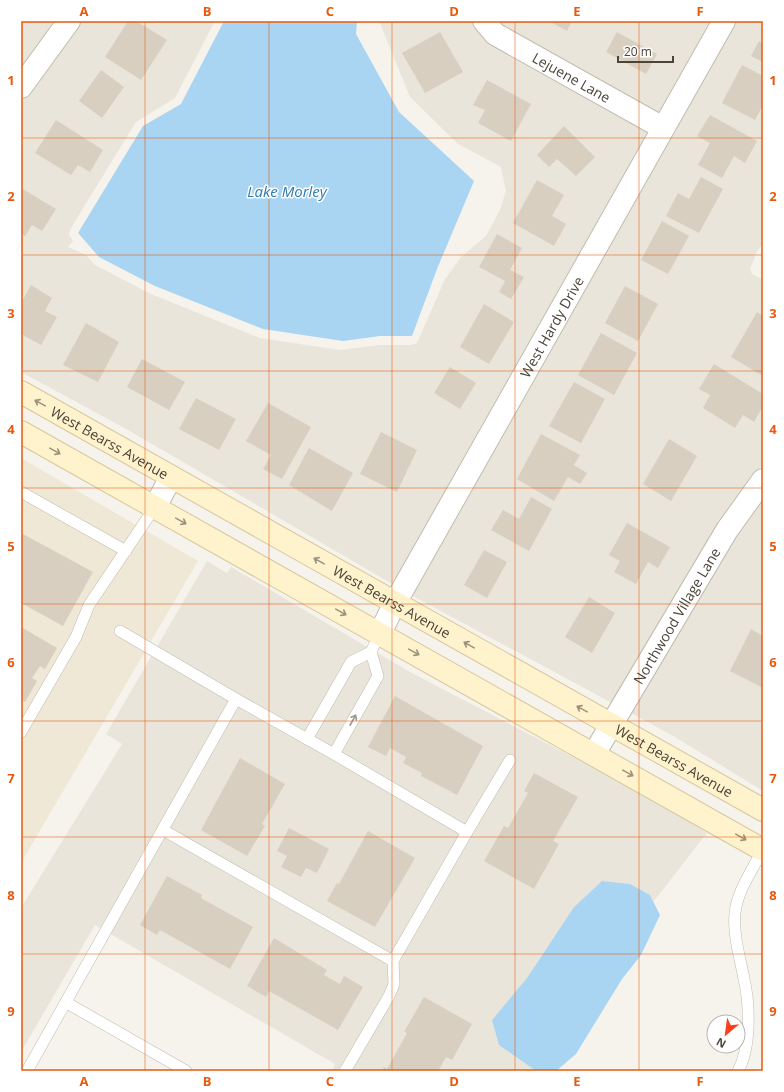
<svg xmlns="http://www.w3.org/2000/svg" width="784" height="1092" font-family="'Open Sans',sans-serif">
  <rect width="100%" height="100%" fill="#f6f3ec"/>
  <g fill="#eae5da">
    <path d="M21,21h37l-37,50z"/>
    <path d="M81,21h134l-40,77 -39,24 -65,106 -2,6 4,7 -5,6 18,8 9,10 56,29 109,44 80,12 40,-5h31l6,-2 28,-64 16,-22 25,-21 14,-26 6,-19 -5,-24 -43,-23 -48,-47 -31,-76h93l18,22 160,90 -256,452 -266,-155 -107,-58v-269z"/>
    <path d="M498,21h215l-53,93 -158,-89z"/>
    <path d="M734,21h29v222l-9,13 1,1 -5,12 2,5 11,6v184l-44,61 -107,178 -201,-108z"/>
    <path d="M763,496v295l-88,-54 -46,-25 106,-177z"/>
    <path d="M207,561l20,12 4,-6 179,105 207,108 52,29 38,24 -53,68 -4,-6 -20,-11 -28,-3 -28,26 -47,71 -35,42 29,40 17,11h-206l3,-7 -240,-139 -74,127v-144l101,-164 -16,-10z"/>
  </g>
  <path fill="#efe8d6" d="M21,458l177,103 -177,302z"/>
  <g fill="#a9d4f2">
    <path d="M224,21h133l-1,13 43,78 75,69 -37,88 -25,67h-32l-37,5 -80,-12 -108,-43 -56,-29 -21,-24 65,-107 38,-22z"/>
    <path d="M602,881l28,3 20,11 10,20 -19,40 -19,24 -46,75 -20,17 -21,-1 -36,-25 -7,-25 35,-42 47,-71z"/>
  </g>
  <g fill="#d8cfc1">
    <path d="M128,21h8l31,19 -26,40 -36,-23z"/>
    <path d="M549,21h23l-5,10z"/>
    <path d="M440,32l23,40 -38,21 -23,-40z"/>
    <path d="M617,32l40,22 -11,20 -40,-22z"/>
    <path d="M759,41l4,3v18l-12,-6z"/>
    <path d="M742,65l21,11v29l-8,15 -33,-17z"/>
    <path d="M101,70l23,17 -22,31 -23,-17z"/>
    <path d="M487,80l44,24 -20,37 -33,-18 7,-13 -12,-5z"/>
    <path d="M710,115l47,26 -12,22 -11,-7 -12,22 -24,-13 12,-22 -13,-7z"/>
    <path d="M56,120l47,30 -13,22 -12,-7 -7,10 -36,-22z"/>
    <path d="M564,126l31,31 -19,19 -19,-17 -8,8 -12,-12z"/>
    <path d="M701,177l22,12 -24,44 -33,-17 12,-23 11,6z"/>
    <path d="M537,180l27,15 -12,21 14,8 -12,22 -41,-23z"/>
    <path d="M21,188l35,21 -14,22 -10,-6 -7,11 -4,-2z"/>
    <path d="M662,221l27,15 -21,38 -27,-14z"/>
    <path d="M497,234l25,14 -12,22 14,7 -13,22 -12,-7 6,-11 -26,-14z"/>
    <path d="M31,285l21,13 -7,13 12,6 -16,28 -20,-11v-31z"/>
    <path d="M625,286l33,18 -20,37 -33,-18z"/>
    <path d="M484,304l30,18 -25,42 -29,-17z"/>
    <path d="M757,312l6,4v60l-32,-19z"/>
    <path d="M86,323l33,19 -21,40 -35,-17z"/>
    <path d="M601,333l36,20 -23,42 -36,-20z"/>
    <path d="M142,359l43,23 -16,28 -42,-23z"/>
    <path d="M714,364l49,30v12l-9,16 -11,-7 -8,13 -32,-20 7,-13 -11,-6z"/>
    <path d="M450,367l26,16 -16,26 -26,-16z"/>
    <path d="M574,382l31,17 -24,44 -32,-17z"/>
    <path d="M196,398l40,21 -17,31 -40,-21z"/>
    <path d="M268,403l43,24 -29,52 -19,-10 8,-14 -25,-14z"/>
    <path d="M381,432l36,18 -20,42 -37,-18z"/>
    <path d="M541,434l39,21 -6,10 13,8 -7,11 -12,-7 -14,24 -37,-22z"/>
    <path d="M669,439l28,17 -26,45 -28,-17z"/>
    <path d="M309,448l44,25 -21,38 -43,-26z"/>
    <path d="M531,497l21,12 -23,42 -38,-21 12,-20 16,9z"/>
    <path d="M627,523l43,24 -12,21 -10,-6 -12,22 -22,-12 6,-11 -11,-6z"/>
    <path d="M21,533l72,39 -30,54 -42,-23z"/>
    <path d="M484,550l23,12 -20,36 -23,-13z"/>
    <path d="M589,597l26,16 -23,40 -27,-16z"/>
    <path d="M21,627l36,21 -12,21 -5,-3 -8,12 5,3 -12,21 -4,-2z"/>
    <path d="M751,629l12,7v52l-33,-17z"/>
    <path d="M395,696l88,50 -26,49 -36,-19 1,-3 -19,-10 3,-6 -16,-9 -4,8 -18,-9z"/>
    <path d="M240,758l45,26 -23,40 3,2 -18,30 -46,-26z"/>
    <path d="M534,773l44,24 -25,44 6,3 -25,45 -50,-28 20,-35 4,2 20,-35 -4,-2z"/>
    <path d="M289,828l40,21 -12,24 -11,-5 -5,9 -20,-10 6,-11 -10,-5z"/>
    <path d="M368,831l47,27 -40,69 -48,-26 10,-18 2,1z"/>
    <path d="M167,876l35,19 -1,3 52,29 -23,42 -70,-39 -3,5 -17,-10z"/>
    <path d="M274,938l53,32 -3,5 16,9 4,-8 19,11 -25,43 -69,-39 -3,6 -19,-11z"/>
    <path d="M424,997l48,27 -20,36 -6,-3 -8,14h-56l2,-4 3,2 20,-36 -3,-1z"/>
  </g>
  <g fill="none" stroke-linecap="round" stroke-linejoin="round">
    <g stroke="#c2bbae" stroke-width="12">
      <g id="lane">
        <path d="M21,492l105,59"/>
        <path d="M120,631l116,68"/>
        <path d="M21,732l55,-95 13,-32 66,-98"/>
        <path d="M307,739l44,-77 20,-10 9,-19"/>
        <path d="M334,754l44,-78 -7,-24"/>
        <path d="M163,830l230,131"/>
        <path d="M467,832l43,-72"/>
        <path d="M67,1003l119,68"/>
        <path d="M27,1071l209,-372 98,55 133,78 -74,129 1,23 -5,12 -44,75"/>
        <path d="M738,1071c13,-24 12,-66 6,-92 -4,-22 -11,-43 -9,-66 2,-22 18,-44 28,-64"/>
      </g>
    </g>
    <g stroke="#c2bbae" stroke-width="24">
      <g id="street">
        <path id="s1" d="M484,21l11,13 168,94"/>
        <path d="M21,87l48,-66"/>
        <path d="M155,507l16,-30"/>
        <path id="s2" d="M380,633l15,-30 329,-582"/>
        <path id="s3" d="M594,754l133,-224 36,-50"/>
      </g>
    </g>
    <g stroke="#d6c79b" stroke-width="24">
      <g id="secondary">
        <path id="s4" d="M21,392l742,418"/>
        <path d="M21,432l742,418"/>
      </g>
    </g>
    <use href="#lane" stroke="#fff" stroke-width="11"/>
    <use href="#street" stroke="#fff" stroke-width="22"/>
    <use href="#secondary" stroke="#fff3cd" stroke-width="22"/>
  </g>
  <defs><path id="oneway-shaft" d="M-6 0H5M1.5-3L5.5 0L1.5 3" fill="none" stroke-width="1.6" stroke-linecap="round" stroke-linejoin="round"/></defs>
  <g stroke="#9c937c">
    <use href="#oneway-shaft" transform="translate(40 403) rotate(-151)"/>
    <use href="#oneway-shaft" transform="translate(55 451) rotate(29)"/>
    <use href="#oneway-shaft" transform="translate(181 521) rotate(29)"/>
    <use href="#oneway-shaft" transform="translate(319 561) rotate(-151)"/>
    <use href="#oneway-shaft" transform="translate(341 612) rotate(29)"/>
    <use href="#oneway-shaft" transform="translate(469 645) rotate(-151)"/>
    <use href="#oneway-shaft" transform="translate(414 652) rotate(29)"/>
    <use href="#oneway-shaft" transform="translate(582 709) rotate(-151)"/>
    <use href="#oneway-shaft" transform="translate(628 773) rotate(29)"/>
    <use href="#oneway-shaft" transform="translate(741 837) rotate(29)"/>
  </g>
  <use stroke="#9c9892" href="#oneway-shaft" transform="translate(353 720) rotate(-61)"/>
  <path fill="none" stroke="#e8590c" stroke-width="1" stroke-opacity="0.55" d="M145,21v1050M269,21v1050M392,21v1050M515,21v1050M639,21v1050M21,138h742M21,255h742M21,371h742M21,488h742M21,604h742M21,721h742M21,837h742M21,954h742"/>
  <g text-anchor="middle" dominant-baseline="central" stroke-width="3" stroke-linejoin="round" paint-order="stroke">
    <g font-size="14" fill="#4b4439" stroke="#fff">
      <text stroke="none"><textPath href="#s1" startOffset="105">Lejuene Lane</textPath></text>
      <text stroke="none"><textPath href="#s2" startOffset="351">West Hardy Drive</textPath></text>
      <text stroke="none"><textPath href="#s4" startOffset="102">West Bearss Avenue</textPath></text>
      <text stroke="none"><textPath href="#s4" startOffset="426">West Bearss Avenue</textPath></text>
      <text stroke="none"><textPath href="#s3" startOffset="161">Northwood Village Lane</textPath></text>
      <text stroke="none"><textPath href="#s4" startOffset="750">West Bearss Avenue</textPath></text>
    </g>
    <g font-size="15" font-style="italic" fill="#2e7ab2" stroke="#fff">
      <text x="287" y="191">Lake Morley</text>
    </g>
  </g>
  <rect width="784" height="1092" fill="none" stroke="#ffffff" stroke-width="44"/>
  <g transform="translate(726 1034) rotate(209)"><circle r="19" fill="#ffffff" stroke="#b7b4b0"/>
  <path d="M0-3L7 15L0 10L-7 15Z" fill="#fc3f1d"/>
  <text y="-6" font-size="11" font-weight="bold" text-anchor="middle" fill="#4b4439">N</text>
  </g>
  <path d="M618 56v6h55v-6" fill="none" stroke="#4b4439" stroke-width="2"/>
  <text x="624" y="56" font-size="12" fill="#4b4439" stroke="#ffffff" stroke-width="3" paint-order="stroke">20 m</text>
  <rect x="22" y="22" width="740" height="1048" fill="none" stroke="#e8590c" stroke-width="1.5"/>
  <g font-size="13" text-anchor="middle" font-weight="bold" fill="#e8590c">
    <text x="84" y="16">A</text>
    <text x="207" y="16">B</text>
    <text x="330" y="16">C</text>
    <text x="454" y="16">D</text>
    <text x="577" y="16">E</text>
    <text x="700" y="16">F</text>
    <text x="11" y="85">1</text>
    <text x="773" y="85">1</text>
    <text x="11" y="201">2</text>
    <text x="773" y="201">2</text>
    <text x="11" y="318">3</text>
    <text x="773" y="318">3</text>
    <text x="11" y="434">4</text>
    <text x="773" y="434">4</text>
    <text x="11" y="551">5</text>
    <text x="773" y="551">5</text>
    <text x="11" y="667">6</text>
    <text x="773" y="667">6</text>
    <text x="11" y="783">7</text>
    <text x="773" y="783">7</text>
    <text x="11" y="900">8</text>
    <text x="773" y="900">8</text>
    <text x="11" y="1016">9</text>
    <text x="773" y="1016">9</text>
    <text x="84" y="1086">A</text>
    <text x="207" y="1086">B</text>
    <text x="330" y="1086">C</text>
    <text x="454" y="1086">D</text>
    <text x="577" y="1086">E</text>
    <text x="700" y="1086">F</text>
  </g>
</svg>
